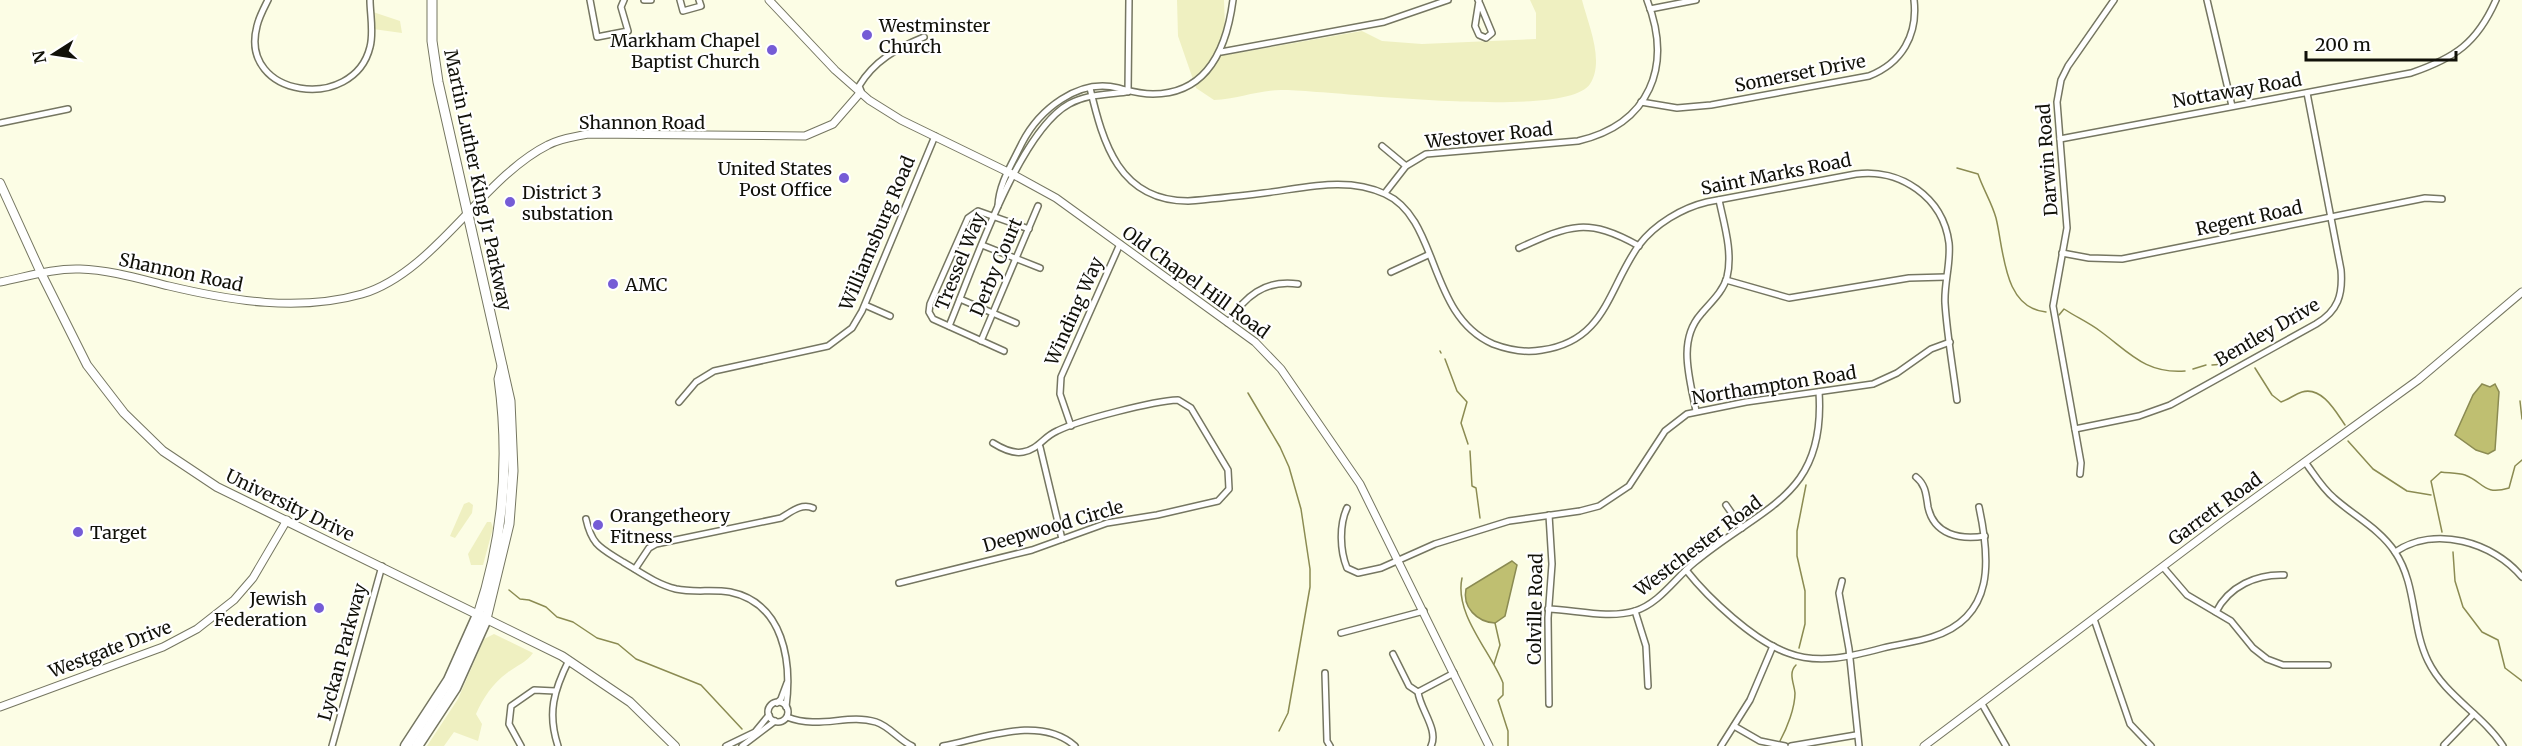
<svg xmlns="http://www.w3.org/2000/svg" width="2522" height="746" font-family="Merriweather,serif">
  <rect width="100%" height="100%" fill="#fcfde5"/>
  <g fill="#eff0c1">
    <path d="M1177,0h47l2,55 136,-24 20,10 40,3 114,-5v-26l-6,-13h52c6,24 23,61 8,84 -24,37 -259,6 -309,6 -22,0 -44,9 -67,10l-18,-12 -18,-52z"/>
    <path d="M373,12l27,9 2,12 -29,-4z"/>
    <path d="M469,502l4,3 -1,8 -17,25 -5,-2 14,-32z"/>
    <path d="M487,522h4l2,6 -10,37h-12l-3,-11z"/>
    <path d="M494,634l39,19c-6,9 -17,13 -26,20 -14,10 -24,25 -31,41l6,10 -4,17 -24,-9 -10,14h-17l31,-47 26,-60z"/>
  </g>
  <g fill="#bfbf71" stroke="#8b8b52" stroke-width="1.5">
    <path d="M2482,384l8,3 5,-3 4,8 -4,58 -7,4 -12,-4 -21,-15 18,-40z"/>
    <path d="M1512,561l5,4 -12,51 -10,7c-18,-1 -33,-16 -29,-34z"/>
  </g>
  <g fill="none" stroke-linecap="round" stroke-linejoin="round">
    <g stroke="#8b8b52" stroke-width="1.5">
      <path d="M1957,168l21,6c5,15 14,29 18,44 8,32 7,90 50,94"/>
      <path d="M2059,315l5,-6c12,8 24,13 36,22 29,21 45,43 85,40"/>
      <path d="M1440,351l1,2"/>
      <path d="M1445,359l12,32 10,11 -6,21 7,21"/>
      <path d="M2212,365l13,-1"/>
      <path d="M2255,368l17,27 9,7c7,-2 14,-8 21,-10 20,-6 34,20 43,33"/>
      <path d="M2193,369l13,-4"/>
      <path d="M1248,393l32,54 9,20 12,42 9,60v18l-16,92 -6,34 -9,18"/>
      <path d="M2520,401l2,18"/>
      <path d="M2348,441l25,28 34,22 24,4"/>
      <path d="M1470,451l2,35 4,2 4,30"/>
      <path d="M2442,532l-11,-51 10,-9c7,1 17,1 24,3 19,7 18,21 44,13l6,-22 7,-6"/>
      <path d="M2453,552l2,29 8,26 19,25 16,8 7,28 17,13"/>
      <path d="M1462,578c-8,36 29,74 41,105v12l-5,5 10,31v15"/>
      <path d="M509,590l11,9 9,1 17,7 11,10 16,5 24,16 21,6 18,15 65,26 41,44"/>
      <path d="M1799,648l6,-24v-33l-8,-35v-25l9,-46"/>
      <path d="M1494,664l6,-19 -5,-22"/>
      <path d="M1780,741c7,-13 15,-33 15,-48 -1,-10 -7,-20 1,-28"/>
    </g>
    <g stroke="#757661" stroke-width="8">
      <g id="minor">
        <path d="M268,0c-4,8 -9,17 -11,26 -19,72 97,87 113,21 4,-15 0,-33 0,-47"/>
        <path d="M590,0l7,37 31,-6 -7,-24 3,-7"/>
        <path d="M644,0h7"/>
        <path d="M680,0l3,11 18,-5 -2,-6"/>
        <path d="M1478,0l2,4 12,29 -6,5 -7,-3 -4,-9 4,-25"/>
        <path d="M2207,0l25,106"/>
        <path d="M1650,9l46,-9"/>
        <path d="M1221,52l163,-30 64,-22"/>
        <path d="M1090,88c13,55 29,113 98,113 25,-2 51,-5 76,-8 41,-5 83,-17 121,1 55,25 42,121 108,150 16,6 33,9 49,6 64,-9 66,-62 97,-105 16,-21 43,-37 68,-43l149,-28c44,-6 87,23 93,69 2,20 -5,40 -4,60 2,32 8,65 12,97"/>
        <path d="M861,91l-2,-5c15,-25 38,-38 65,-49"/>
        <path d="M1128,92l1,-92"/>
        <path d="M1641,102l36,6 34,-3 158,-29c33,-13 49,-41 45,-76"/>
        <path d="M0,123l68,-14"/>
        <path d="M2060,139l351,-66c44,-15 66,-30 85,-73"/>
        <path d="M1382,146l24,20"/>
        <path d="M1385,193l21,-27 20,-12 152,-13c72,-17 95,-75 69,-141"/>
        <path d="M998,206c1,-23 14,-42 24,-63 17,-33 56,-65 96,-55 12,3 22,6 35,6 56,0 74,-48 80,-94"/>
        <path d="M982,245l58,23"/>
        <path d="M1519,248c51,-23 68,-31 120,-2"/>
        <path d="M2062,253l27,5 33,1 303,-61 17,1"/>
        <path d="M1391,272l37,-17"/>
        <path d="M1726,280l63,18 120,-20 37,-1"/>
        <path d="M960,299l56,24"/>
        <path d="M865,305l25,11"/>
        <path d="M1228,323c16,-26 37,-44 70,-39"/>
        <path d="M949,326c23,-55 69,-194 120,-222 18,-10 37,-9 57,-12"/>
        <path d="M981,341l57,-135"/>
        <path d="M1004,351l-71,-32 -4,-7 1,-8 38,-86 10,-7 51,18"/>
        <path d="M679,402l17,-20 18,-11 114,-25 24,-18 10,-17 73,-175"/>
        <path d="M1696,411c-6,-32 -19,-70 5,-97 9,-11 22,-22 26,-37 6,-25 -3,-53 -8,-77"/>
        <path d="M1071,426l-11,-32 1,-17 59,-133"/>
        <path d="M2075,429l64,-13 31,-11 146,-81c22,-13 27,-29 25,-54l-34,-177"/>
        <path d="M1040,447l22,92"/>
        <path d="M2305,462c9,12 17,26 29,36 20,18 46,31 61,54 22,33 16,74 33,109 17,35 54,53 75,85"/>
        <path d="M2080,474l1,-11 -28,-157 14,-78 -10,-126 4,-22 7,-14 46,-66"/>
        <path d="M1916,477c10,8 10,18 12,30 6,28 32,33 57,29"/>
        <path d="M1726,505l16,23"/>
        <path d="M1347,508c-8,17 -7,43 0,60l11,5 23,-5 54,-24 74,-23 71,-10 19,-5 30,-20 36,-55 22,-17 59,-12 127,-18 24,-11 34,-24 19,-7"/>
        <path d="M586,519c6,27 15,29 37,43 17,10 33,22 53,27 18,4 36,0 54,3 54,11 62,70 56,115"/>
        <path d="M2395,552c40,-27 98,-10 127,25"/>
        <path d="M2163,567l24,28 44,26 22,27 14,11 16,6h45"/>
        <path d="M635,569l14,-21 7,-4 125,-26c10,-6 20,-15 32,-10"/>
        <path d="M1686,570c23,29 68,71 102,83 31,12 65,3 95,-5 16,-4 34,-6 49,-11 64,-20 58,-79 47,-130"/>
        <path d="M1842,581l-3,12 10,56 10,97"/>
        <path d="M899,583l133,-33 75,-27 50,-8 61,-14 11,-12 -1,-19 -37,-62 -13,-8c-25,1 -99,20 -121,31 -14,6 -18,18 -34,21 -10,2 -22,-4 -30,-9"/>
        <path d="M1548,609c28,1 60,10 87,2 25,-8 40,-33 60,-49 67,-56 131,-65 124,-170"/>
        <path d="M1635,611l11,35 2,40"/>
        <path d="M2216,612c13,-26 41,-38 68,-37"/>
        <path d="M2094,619l36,105 21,22"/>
        <path d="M1341,633l83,-22"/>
        <path d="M1393,654l16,32 9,6"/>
        <path d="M1325,673l2,68 3,5"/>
        <circle cx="778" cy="712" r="10"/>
        <path d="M777,703l4,-4 6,-16"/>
        <path d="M1549,704l-1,-86 4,-54 -3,-49"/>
        <path d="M1982,704l24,42"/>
        <path d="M787,717c33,13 60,-4 89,5 13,4 23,18 36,24"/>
        <path d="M1734,726l26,15 25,5"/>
        <path d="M2444,745l30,-31"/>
        <path d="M332,746l50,-180"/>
        <path d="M521,746l-12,-22 2,-18 23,-16 21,1"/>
        <path d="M558,746c-11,-33 -4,-56 11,-86"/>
        <path d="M726,746l29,-14 14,-17"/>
        <path d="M742,746l33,-25"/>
        <path d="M943,746c41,-8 97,-31 132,0"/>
        <path d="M1431,746c8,-16 -11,-37 -13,-54l36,-19"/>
        <path d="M1721,746l29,-46 23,-54"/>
        <path d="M1791,746l65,-11"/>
      </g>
    </g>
    <g stroke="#757661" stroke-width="9">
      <g id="tertiary">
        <path d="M769,0l66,70 34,30 32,20 113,55 42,23 199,144 26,27 79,115 129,262"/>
        <path d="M0,282c26,-5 53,-14 80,-13 31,1 60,10 89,17 63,15 130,26 193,8 73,-22 120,-116 186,-149 13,-7 26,-8 40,-11l217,2 28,-12 27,-31"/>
        <path d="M0,707l163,-60 34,-18 37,-29 19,-22 34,-58"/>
        <path d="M1924,746l298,-224 196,-142 104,-88"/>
      </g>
    </g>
    <g stroke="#757661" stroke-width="10">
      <path id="secondary" d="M0,183l41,90 46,92 37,48 39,38 54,36 345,169 68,46 45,44"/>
    </g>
    <g stroke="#757661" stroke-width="11">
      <g id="primary">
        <path d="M432,0v41l6,41 72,319 3,70 -4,53 -23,95"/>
        <path d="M478,615c26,-78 32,-155 21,-236l3,-12"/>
      </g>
    </g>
    <g stroke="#757661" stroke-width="13">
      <g id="motorway">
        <path d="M406,746l43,-66 29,-65"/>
        <path d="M417,746l38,-58 31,-69"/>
      </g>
    </g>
    <use href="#minor" stroke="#fff" stroke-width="5"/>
    <use href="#tertiary" stroke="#fff" stroke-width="7"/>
    <use href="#secondary" stroke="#fff" stroke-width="8"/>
    <use href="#primary" stroke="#fff" stroke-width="9"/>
    <use href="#motorway" stroke="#fff" stroke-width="10"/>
  </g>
  <g fill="#755cd6" stroke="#fff" stroke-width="2">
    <circle cx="867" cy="35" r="6"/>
    <circle cx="772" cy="50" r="6"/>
    <circle cx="844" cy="178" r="6"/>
    <circle cx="510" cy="202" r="6"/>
    <circle cx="613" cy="284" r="6"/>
    <circle cx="598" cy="525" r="6"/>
    <circle cx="78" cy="532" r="6"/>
    <circle cx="319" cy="608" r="6"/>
  </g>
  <g text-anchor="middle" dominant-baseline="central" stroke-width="4.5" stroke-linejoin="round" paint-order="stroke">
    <g font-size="18" fill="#111109" stroke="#fff" text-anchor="start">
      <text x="879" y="25">Westminster<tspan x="879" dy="21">Church</tspan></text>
      <text x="760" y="40" text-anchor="end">Markham Chapel<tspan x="760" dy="21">Baptist Church</tspan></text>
      <text x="832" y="168" text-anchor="end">United States<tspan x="832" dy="21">Post Office</tspan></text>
      <text x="522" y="192">District 3<tspan x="522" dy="21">substation</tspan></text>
      <text x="625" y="284">AMC</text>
      <text x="610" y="515">Orangetheory<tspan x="610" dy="21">Fitness</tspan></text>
      <text x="90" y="532">Target</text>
      <text x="307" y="598" text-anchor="end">Jewish<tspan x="307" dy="21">Federation</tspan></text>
    </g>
    <g font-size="18" fill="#111109" stroke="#fff">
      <text transform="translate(1800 73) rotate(-11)">Somerset Drive</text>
      <text transform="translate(2237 90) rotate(-10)">Nottaway Road</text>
      <text x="642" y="122">Shannon Road</text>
      <text transform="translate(1489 135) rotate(-6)">Westover Road</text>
      <text transform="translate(2047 160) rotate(-94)">Darwin Road</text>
      <text transform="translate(1776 174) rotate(-11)">Saint Marks Road</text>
      <text transform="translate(478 180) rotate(78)">Martin Luther King Jr Parkway</text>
      <text transform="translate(2249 218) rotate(-12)">Regent Road</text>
      <text transform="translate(877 233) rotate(-67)">Williamsburg Road</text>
      <text transform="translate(960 261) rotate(-68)">Tressel Way</text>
      <text transform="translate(996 267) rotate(-67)">Derby Court</text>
      <text transform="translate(181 272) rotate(12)">Shannon Road</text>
      <text transform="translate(1196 282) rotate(36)">Old Chapel Hill Road</text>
      <text transform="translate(1074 311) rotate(-66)">Winding Way</text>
      <text transform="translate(2267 332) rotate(-30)">Bentley Drive</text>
      <text transform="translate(1774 385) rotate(-9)">Northampton Road</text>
      <text transform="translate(290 505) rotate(26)">University Drive</text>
      <text transform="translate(2215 509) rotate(-36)">Garrett Road</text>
      <text transform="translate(1053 526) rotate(-16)">Deepwood Circle</text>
      <text transform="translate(1698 546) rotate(-37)">Westchester Road</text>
      <text transform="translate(1535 609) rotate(-89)">Colville Road</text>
      <text transform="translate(110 649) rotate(-21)">Westgate Drive</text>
      <text transform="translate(342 652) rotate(-75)">Lyckan Parkway</text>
    </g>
  </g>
  <g transform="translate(54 54) rotate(258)" stroke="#ffffff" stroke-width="4.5" paint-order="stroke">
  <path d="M0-4.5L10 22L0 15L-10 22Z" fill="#111109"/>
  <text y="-9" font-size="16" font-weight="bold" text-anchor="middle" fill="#111109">N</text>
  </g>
  <path d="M2306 51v9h150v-9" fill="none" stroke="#111109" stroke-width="3"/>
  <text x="2315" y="51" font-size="18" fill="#111109" stroke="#ffffff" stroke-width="4.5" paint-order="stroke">200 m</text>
</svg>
